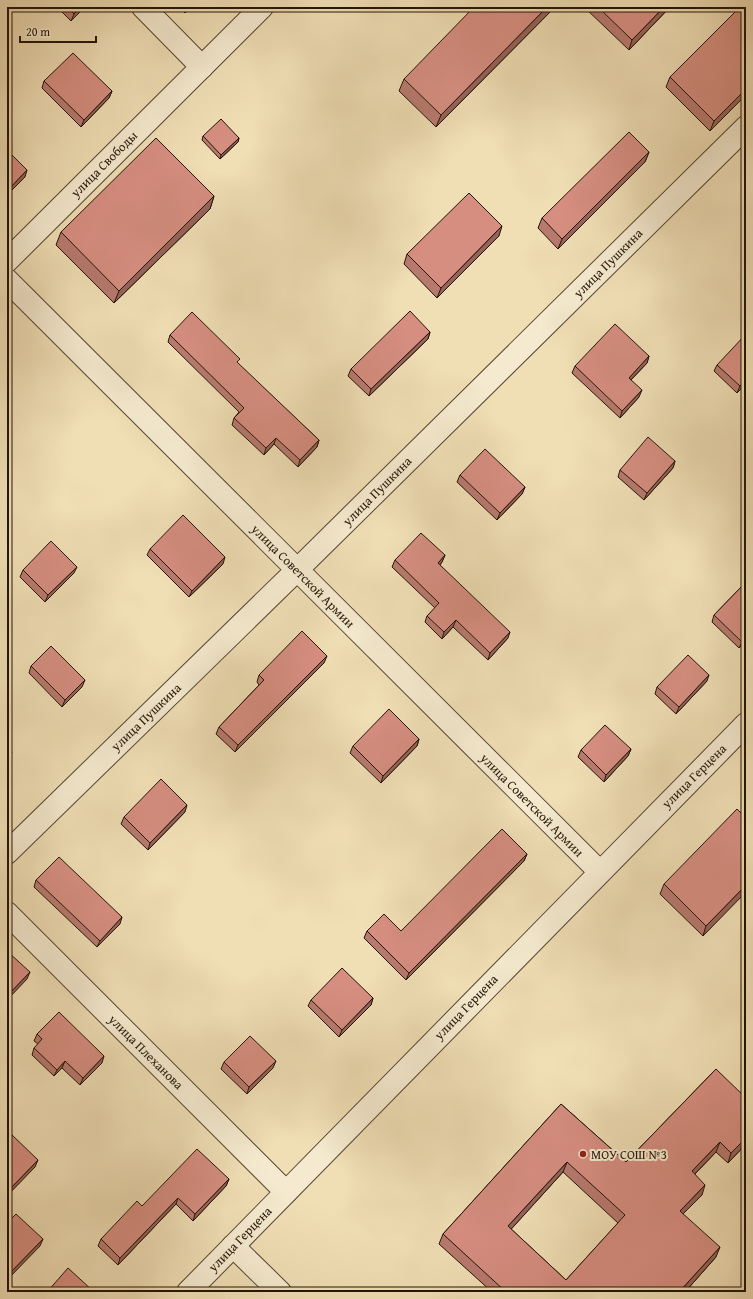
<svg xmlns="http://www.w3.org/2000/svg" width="753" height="1299" font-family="'Gentium Book Plus',serif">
  <rect width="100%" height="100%" fill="#f0deb5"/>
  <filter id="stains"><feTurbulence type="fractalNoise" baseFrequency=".005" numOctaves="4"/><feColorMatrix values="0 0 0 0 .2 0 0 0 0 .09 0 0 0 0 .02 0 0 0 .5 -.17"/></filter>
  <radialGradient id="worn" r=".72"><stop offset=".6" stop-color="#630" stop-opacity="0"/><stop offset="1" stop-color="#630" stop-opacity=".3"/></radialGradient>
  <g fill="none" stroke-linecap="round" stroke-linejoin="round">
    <g stroke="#564632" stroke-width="24">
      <g id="minor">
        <path d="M143,7l59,60"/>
        <path d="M7,261l255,-254"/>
        <path d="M7,280l592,591"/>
        <path d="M7,853l290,-283 449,-443"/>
        <path d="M7,913l279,279"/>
      </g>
    </g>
    <g stroke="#564632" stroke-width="24">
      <g id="tertiary">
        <path d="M233,1246l47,46"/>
        <path d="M188,1292l558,-568"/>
      </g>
    </g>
    <use href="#minor" stroke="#f5eacf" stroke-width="22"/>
    <use href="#tertiary" stroke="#f5eacf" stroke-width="22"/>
  </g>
  <g fill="#b87a6f" stroke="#221407" fill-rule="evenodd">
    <path d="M57,7h28l-14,14z"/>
    <path d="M179,7h12l-6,6z"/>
    <path d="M555,7l-119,120 -37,-36 5,-12z"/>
    <path d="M584,7h86l-41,43z"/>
    <path d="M746,7v88l-36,36 -44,-44 4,-10z"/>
    <path d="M44,81l68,10 -3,7 -28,29 -39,-39z"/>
    <path d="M203,136l36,2 -1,4 -18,17 -18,-19z"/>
    <path d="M649,152l-4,10 -87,87 -20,-21 4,-10z"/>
    <path d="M214,196l-4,13 -96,94 -58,-58 5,-13z"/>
    <path d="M746,202v12l-4,-4 2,-7z"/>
    <path d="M499,236l-62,62 -33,-34 3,-10z"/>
    <path d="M430,332l-2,7 -59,57 -21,-20 3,-7z"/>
    <path d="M170,335l68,29 81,76 -2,7 -19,20 -24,-23 -10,11 -32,-30 2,-7 5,-6 -71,-70z"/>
    <path d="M649,356l-2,7 -16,17 8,17 -19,21 -48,-45 3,-7z"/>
    <path d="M717,365l29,19 -9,9 -23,-22z"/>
    <path d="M675,461l-2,7 -29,32 -26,-23 2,-7z"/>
    <path d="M460,475l65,12 -3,7 -25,26 -40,-38z"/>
    <path d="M150,549l73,15 -34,33 -42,-42z"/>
    <path d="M445,555l-3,7 -2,3 68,73 -20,22 -35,-33 -11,12 -17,-17 2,-6 8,-8 -43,-41 3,-7z"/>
    <path d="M23,570l51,3 -29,29 -25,-25z"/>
    <path d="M746,582v59l-7,7 -27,-26 2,-7z"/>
    <path d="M324,663l-89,89 -19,-18 3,-7 40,-42 -2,-3 2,-7z"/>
    <path d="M31,666l51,21 -20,20 -33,-34z"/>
    <path d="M707,681l-31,33 -21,-20 2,-7z"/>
    <path d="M419,739l-2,7 -36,37 -31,-30 3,-7z"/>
    <path d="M631,749l-3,7 -24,26 -26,-25 3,-7z"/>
    <path d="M185,812l-37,38 -27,-26 3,-7z"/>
    <path d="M746,818l-43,118 -43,-42 4,-10z"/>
    <path d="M527,854l-3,7 -118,119 -42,-42 3,-7h34z"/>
    <path d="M36,880l84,44 -23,23 -63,-60z"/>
    <path d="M373,998l-2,7 -32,32 -31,-31 3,-6z"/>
    <path d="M37,1034l65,29 -22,22 -18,-17 -8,8 -22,-21 2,-7 4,-4 -4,-3z"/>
    <path d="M224,1062l49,6 -26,26 -26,-25z"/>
    <path d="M716,1069l30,75 -18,19 -12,-11 -21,22 7,21 -19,19 33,43 -31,35h-193l-53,-48 4,-10 118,-130 65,58zM563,1172l55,51 -52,57 -55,-51z"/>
    <path d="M229,1179l-3,7 -33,35 -17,-17 -58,61 -20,-19 3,-7 41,-33z"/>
  </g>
  <g fill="#96635a" stroke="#221407">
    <path d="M80,7h5l-14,14 3,-7z"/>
    <path d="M188,7h3l-6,6z"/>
    <path d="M547,7h8l-119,120 5,-12z"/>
    <path d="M664,7h6l-41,43 3,-10z"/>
    <path d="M746,89v6l-36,36 4,-10z"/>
    <path d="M112,91l-3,7 -28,29 3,-7z"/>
    <path d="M239,138l-1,4 -18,17 1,-4z"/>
    <path d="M649,152l-4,10 -87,87 4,-10z"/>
    <path d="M27,170l-2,7 -18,18v-4z"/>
    <path d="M214,196l-4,13 -96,94 5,-12z"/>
    <path d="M502,226l-3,10 -62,62 4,-10z"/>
    <path d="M430,332l-2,7 -59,57 2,-7z"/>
    <path d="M11,350l-2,7 -2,2v-5z"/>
    <path d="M649,356l-2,7 -21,22 3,-7z"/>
    <path d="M746,380v4l-9,9 3,-7z"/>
    <path d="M642,390l-3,7 -19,21 2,-7z"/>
    <path d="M276,438l-2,6 -10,11 2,-7z"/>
    <path d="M319,440l-2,7 -19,20 2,-7z"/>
    <path d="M675,461l-2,7 -29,32 3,-7z"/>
    <path d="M525,487l-3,7 -25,26 3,-7z"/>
    <path d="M445,555l-3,7 -7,8 3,-7z"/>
    <path d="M225,557l-2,7 -34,33 3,-6z"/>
    <path d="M77,567l-3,6 -29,29 3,-7z"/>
    <path d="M456,620l-3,7 -11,12 2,-7z"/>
    <path d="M510,632l-2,6 -20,22 2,-7z"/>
    <path d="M746,637v4l-7,7 3,-6z"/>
    <path d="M327,656l-3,7 -89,89 3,-7z"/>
    <path d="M709,675l-2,6 -31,33 3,-7z"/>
    <path d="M85,680l-3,7 -20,20 3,-7z"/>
    <path d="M419,739l-2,7 -36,37 2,-7z"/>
    <path d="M631,749l-3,7 -24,26 2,-7z"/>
    <path d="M12,752l-3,7 -2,2v-5z"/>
    <path d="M187,805l-2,7 -37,38 2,-7z"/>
    <path d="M527,854l-3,7 -118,119 3,-7z"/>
    <path d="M746,885v7l-43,44 3,-10z"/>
    <path d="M122,917l-2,7 -23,23 3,-6z"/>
    <path d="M30,972l-3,7 -20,21v-4z"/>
    <path d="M373,998l-2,7 -32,32 3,-7z"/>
    <path d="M104,1056l-2,7 -22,22 3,-7z"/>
    <path d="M65,1061l-3,7 -8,8 3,-6z"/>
    <path d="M276,1061l-3,7 -26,26 2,-7z"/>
    <path d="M746,1138v6l-18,19 3,-10z"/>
    <path d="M720,1142l-4,10 -28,29 4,-10z"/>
    <path d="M38,1160l-3,7 -28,29 2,-6z"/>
    <path d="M567,1162l-4,10 -58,64 3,-10z"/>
    <path d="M229,1179l-3,7 -33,35 2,-7z"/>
    <path d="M705,1185l-3,10 -26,26 4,-10z"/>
    <path d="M178,1198l-2,6 -58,61 2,-7z"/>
    <path d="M43,1239l-3,7 -33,34v-4z"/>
    <path d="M720,1247l-4,10 -31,35h-6z"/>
  </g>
  <g fill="#d68e81" stroke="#221407" fill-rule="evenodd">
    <path d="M67,7h13l-6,7z"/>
    <path d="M474,7h73l-106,108 -37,-36z"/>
    <path d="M598,7h66l-32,33z"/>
    <path d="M740,7h6v82l-32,32 -44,-44z"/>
    <path d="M73,53l39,38 -28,29 -40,-39z"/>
    <path d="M221,119l18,19 -18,17 -18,-19z"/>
    <path d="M629,132l20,20 -87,87 -20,-21z"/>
    <path d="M156,138l58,58 -95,95 -58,-59z"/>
    <path d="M7,150l20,20 -20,21z"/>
    <path d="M469,193l33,33 -61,62 -34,-34z"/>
    <path d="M410,311l20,21 -59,57 -20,-20z"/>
    <path d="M192,312l48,47 -3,3 82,78 -19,20 -24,-22 -10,10 -32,-30 10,-10 -74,-73z"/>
    <path d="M615,324l34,32 -20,22 13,12 -20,21 -47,-45z"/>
    <path d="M746,334v46l-6,6 -23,-21z"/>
    <path d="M7,346l4,4 -4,4z"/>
    <path d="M648,437l27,24 -28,32 -27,-23z"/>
    <path d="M485,449l40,38 -25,26 -40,-38z"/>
    <path d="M183,515l42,42 -33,34 -42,-42z"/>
    <path d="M421,533l24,22 -7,8 72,69 -20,21 -34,-33 -12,12 -17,-16 12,-13 -44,-43z"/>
    <path d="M51,541l26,26 -29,28 -25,-25z"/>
    <path d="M746,582v55l-4,5 -28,-27z"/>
    <path d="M302,631l25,25 -89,89 -19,-18 45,-47 -5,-5z"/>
    <path d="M51,646l34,34 -20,20 -34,-34z"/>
    <path d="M688,655l21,20 -30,32 -22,-20z"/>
    <path d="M389,709l30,30 -36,37 -30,-30z"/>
    <path d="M605,725l26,24 -25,26 -25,-25z"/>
    <path d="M7,747l5,5 -5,4z"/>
    <path d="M161,779l26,26 -37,38 -26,-26z"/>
    <path d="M737,809l9,9v67l-40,41 -42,-42z"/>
    <path d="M502,829l25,25 -118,119 -42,-42 17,-17 17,17z"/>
    <path d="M59,857l63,60 -22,24 -64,-61z"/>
    <path d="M7,951l23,21 -23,24z"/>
    <path d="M342,968l31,30 -31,32 -31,-30z"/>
    <path d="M59,1012l45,44 -21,22 -18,-17 -8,9 -23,-22 8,-9 -5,-5z"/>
    <path d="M250,1036l26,25 -27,26 -25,-25z"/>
    <path d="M716,1069l30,29v40l-15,15 -11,-11 -28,29 13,14 -25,26 40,36 -41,45h-173l-63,-58 118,-130 65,58zM567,1162l58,53 -59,65 -58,-54z"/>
    <path d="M10,1133l28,27 -29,30 -2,-2v-52z"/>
    <path d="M197,1149l32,30 -34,35 -17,-16 -58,60 -19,-19 36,-38 5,5z"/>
    <path d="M16,1214l27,25 -36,37v-53z"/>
    <path d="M68,1268l24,22 -2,2h-43z"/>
  </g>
  <circle fill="#8f2418" stroke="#f5eacf" stroke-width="1.5" cx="583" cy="1154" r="4"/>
  <g text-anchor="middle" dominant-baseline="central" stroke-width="4" stroke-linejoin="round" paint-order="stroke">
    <g font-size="13" fill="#221407" stroke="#f5eacf">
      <text transform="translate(104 164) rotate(-45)">улица Свободы</text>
      <text transform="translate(608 263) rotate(-45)">улица Пушкина</text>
      <text transform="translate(377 491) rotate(-45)">улица Пушкина</text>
      <text transform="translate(303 576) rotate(45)">улица Советской Армии</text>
      <text transform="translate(146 717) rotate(-44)">улица Пушкина</text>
      <text transform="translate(694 776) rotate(-45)">улица Герцена</text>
      <text transform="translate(532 805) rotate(45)">улица Советской Армии</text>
      <text transform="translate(466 1007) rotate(-46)">улица Герцена</text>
      <text transform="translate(146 1052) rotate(45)">улица Плеханова</text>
      <text transform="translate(240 1239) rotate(-46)">улица Герцена</text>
    </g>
    <g font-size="13" fill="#221407" stroke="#f5eacf" text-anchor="start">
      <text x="591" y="1154">МОУ СОШ №3</text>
    </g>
  </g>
  <rect width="753" height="1299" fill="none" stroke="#f0deb5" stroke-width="24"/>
  <rect x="8" y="8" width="737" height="1283" fill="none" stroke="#221407" stroke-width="2"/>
  <rect x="12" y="12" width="729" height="1275" fill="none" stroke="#221407"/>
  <path d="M20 36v6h76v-6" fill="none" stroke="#221407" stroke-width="2"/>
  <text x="26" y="36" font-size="12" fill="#221407" stroke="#f5eacf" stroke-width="3" paint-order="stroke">20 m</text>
  <rect width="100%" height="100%" filter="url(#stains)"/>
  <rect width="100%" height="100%" fill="url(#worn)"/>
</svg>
